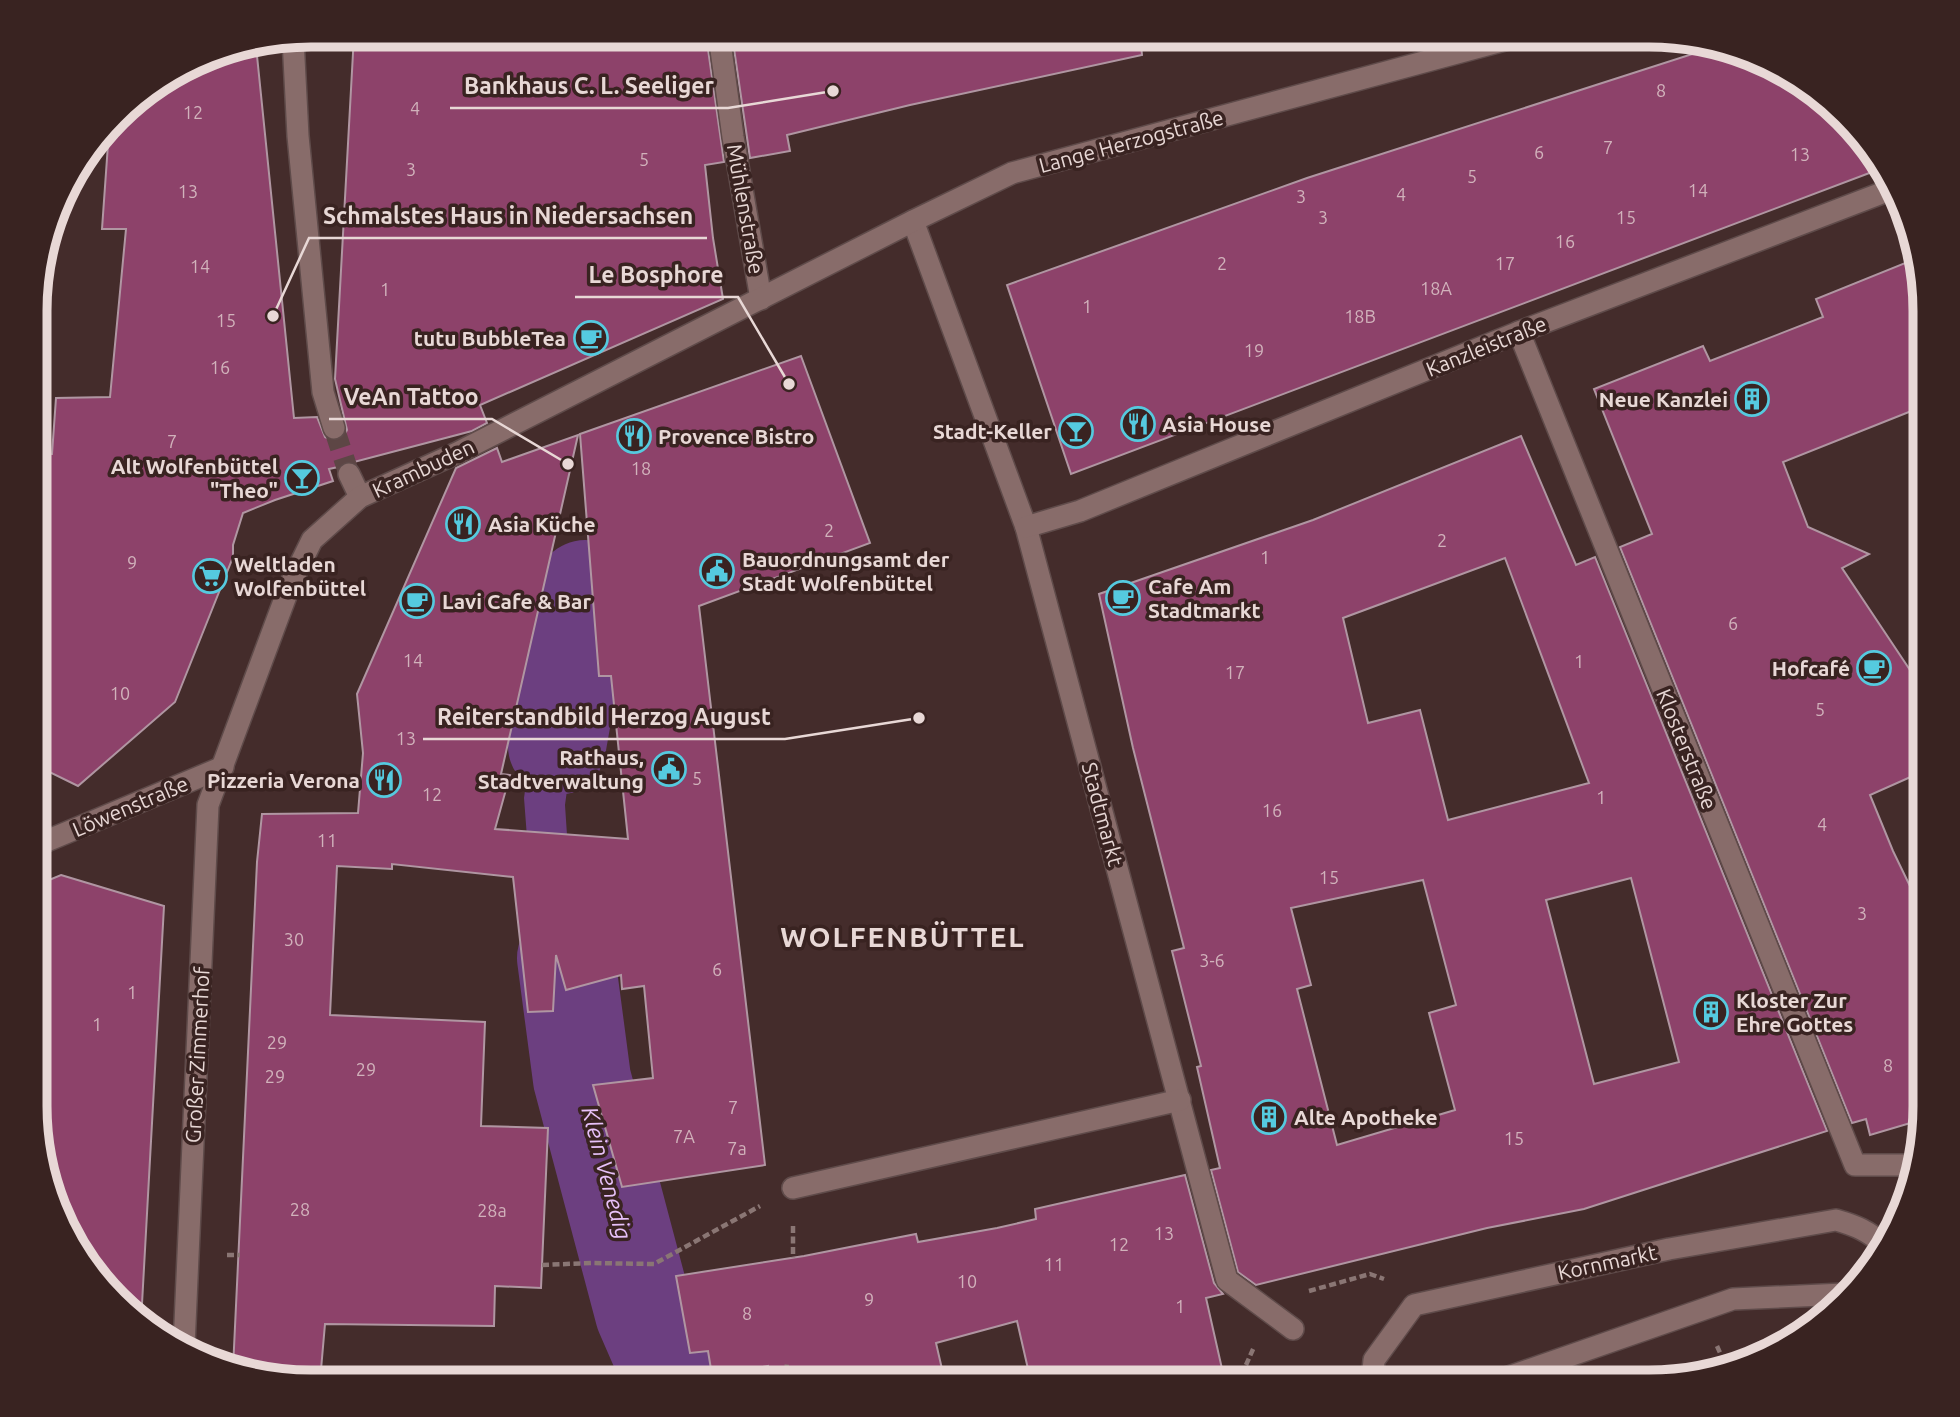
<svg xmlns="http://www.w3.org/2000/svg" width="1960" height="1417" font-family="Ubuntu,sans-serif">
  <rect width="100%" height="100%" fill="#442c2b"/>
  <path fill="#6c3f80" d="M582,556l-2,84 -6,99 -9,66 20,299 64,148 27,107 17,23h-29l-2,-9 -17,-1 -103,-255 -2,-109 -16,-210 31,-224z"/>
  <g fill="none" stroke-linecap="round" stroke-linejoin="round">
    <g stroke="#6c3f80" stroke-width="98">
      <path d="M557,746l28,-157"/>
      <path d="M566,958l16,121 62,234 30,69"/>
    </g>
  </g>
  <g fill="#8d426a" stroke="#b096a2" stroke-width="2" fill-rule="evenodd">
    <path d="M354,35h352l18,127 -19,3 8,73 10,61 -243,106 7,18 -15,8 -118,31h-10l-6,5 -9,2 4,12 -58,19 -32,13 -10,32v12l-58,145 -97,84 -41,-20v-312h15l4,-56 54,-1 16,-168h-24l7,-99 20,-26 77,-48 50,-10 38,372 23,-1 8,20 7,4 6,-1 6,-4 3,-6 -12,-51z"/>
    <path d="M732,35h408l2,20 -232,50 -123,30 3,16 -40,7z"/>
    <path d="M1714,47l40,9 62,36 64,77 -809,305 -64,-189 300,-107z"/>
    <path d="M1915,259l9,35v112l-141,56 25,65 61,27 -27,14 82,123v80l-54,24 23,56 31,64v204l-54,16 -4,-16 -14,4 -232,-576 32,-13 -58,-145 109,-43 7,15 113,-44 -7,-18z"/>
    <path d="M801,356l69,187 -171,63 66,559 -143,22 -29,-102 60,-7 -9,-92 -22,3 -1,-14 -55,15 -10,-35 -3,56 -25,1 -15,-135 -121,-13v5l-55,-3 -7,149 155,7 -4,104 67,2 -7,160 -46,-2 -1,40 -169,-2 -5,57h-26l-61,-12 24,-507 5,-48 96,-1 5,-60 -6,-59 99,-226 41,-20 5,14 76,-27 -77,339 9,1 -15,54 133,10 -17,-163h-12l-19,-242z"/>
    <path d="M1521,436l55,129 19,-8 232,574 -243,78 -97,19 -231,57 -18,-13 -27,-102 9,-2 -23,-101 4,-1 -29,-115 12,-3 -51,-200 -34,-154 214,-74zM1505,558l84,225 -141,37 -28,-110 -52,13 -25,-105zM1631,878l48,184 -85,22 -48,-184zM1423,880l33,125 -27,8 26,97 -118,35 -40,-156 14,-4 -20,-77z"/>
    <path d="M61,875l103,31 -23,416 -69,-79 -35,-102v-256z"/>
    <path d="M1185,1175l29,108 9,11 -17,4 19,84h-194l-14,-61 -81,22 9,39h-175l-2,-16 -56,9 -4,-24 -18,2 -14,-77 128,-20 112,-22 2,8 79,-14 39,-9 -1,-10z"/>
  </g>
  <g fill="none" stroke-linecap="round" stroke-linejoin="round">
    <path stroke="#5d4645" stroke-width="21" stroke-dasharray="21 10" stroke-linecap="butt" d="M334,428l15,46"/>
    <g stroke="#5f4b4a" stroke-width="24">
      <g id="minor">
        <path d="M719,35l14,102 28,162"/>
        <path d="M293,39l5,97 25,256 11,36"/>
        <path d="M913,221l113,306 201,753 66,49"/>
        <path d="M1519,332l336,833h60"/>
        <path d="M349,474l11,23"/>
        <path d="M1026,527l54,-16 439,-179 376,-144"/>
        <path d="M37,845l186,-78"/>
        <path d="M793,1188l387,-88"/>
        <path d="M184,1346l24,-541 82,-220 22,-45 48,-43 97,-44 456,-232 99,-48 508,-137"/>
        <path d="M1372,1382l2,-22 40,-55 255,-56 167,-29c21,6 32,11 48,25"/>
        <path d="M1494,1382l239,-83 111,-5"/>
      </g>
    </g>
    <g stroke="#8a7674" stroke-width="4.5" stroke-dasharray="7 3.5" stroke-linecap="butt">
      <path d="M793,1226v32"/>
      <path d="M227,1255h13"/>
      <path d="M542,1265l49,-2 63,1 106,-58"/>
      <path d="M1309,1291l61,-17 14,5"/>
      <path d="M1717,1346l8,18"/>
      <path d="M1246,1365l8,-18"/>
      <path d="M1648,1370l5,11"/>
      <path d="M785,1382l2,-19"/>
    </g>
    <use href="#minor" stroke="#886c6a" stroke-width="21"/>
  </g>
  <defs>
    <g id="cafe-ring" transform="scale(1.75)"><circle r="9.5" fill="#392321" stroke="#55cadf" stroke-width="1.5"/><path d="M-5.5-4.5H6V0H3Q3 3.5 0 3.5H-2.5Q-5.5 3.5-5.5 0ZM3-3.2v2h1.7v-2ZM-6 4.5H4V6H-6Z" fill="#55cadf"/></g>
    <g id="building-ring" transform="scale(1.75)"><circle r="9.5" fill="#392321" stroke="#55cadf" stroke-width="1.5"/><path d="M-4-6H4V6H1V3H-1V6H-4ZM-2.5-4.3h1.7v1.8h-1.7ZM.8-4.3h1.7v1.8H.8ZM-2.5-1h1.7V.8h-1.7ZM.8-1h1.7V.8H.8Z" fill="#55cadf"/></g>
    <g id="restaurant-ring" transform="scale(1.75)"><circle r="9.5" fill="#392321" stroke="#55cadf" stroke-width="1.5"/><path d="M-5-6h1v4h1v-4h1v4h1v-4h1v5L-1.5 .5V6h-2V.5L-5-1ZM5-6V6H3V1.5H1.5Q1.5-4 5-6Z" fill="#55cadf"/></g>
    <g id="bar-ring" transform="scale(1.75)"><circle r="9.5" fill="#392321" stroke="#55cadf" stroke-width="1.5"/><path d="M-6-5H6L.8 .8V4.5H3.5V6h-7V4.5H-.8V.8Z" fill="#55cadf"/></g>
    <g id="civic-ring" transform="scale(1.75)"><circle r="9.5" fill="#392321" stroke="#55cadf" stroke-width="1.5"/><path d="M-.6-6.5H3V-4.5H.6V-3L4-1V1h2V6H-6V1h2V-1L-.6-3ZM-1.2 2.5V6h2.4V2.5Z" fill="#55cadf"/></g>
    <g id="supermarket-ring" transform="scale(1.75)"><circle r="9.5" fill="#392321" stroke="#55cadf" stroke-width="1.5"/><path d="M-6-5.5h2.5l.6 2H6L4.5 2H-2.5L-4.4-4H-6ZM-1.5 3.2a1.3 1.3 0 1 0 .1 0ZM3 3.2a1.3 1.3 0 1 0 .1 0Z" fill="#55cadf"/></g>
  </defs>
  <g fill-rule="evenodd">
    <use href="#cafe-ring" x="591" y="338"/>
    <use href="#building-ring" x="1752" y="399"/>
    <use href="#restaurant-ring" x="1138" y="424"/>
    <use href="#bar-ring" x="1076" y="431"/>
    <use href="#restaurant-ring" x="634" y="436"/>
    <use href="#bar-ring" x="302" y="478"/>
    <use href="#restaurant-ring" x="463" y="524"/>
    <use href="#civic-ring" x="717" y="571"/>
    <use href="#supermarket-ring" x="210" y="576"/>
    <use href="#cafe-ring" x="1123" y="598"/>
    <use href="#cafe-ring" x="417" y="601"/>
    <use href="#cafe-ring" x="1874" y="668"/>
    <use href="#civic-ring" x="669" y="769"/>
    <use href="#restaurant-ring" x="384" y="780"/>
    <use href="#building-ring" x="1711" y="1012"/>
    <use href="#building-ring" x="1269" y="1117"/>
  </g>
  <g text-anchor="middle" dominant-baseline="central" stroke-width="7" stroke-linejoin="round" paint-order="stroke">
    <g font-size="18" fill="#d1b2bb">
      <text x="1661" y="90">8</text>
      <text x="415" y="108">4</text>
      <text x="193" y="112">12</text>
      <text x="1608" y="147">7</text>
      <text x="1539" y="152">6</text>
      <text x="1800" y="154">13</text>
      <text x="644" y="159">5</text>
      <text x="411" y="169">3</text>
      <text x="1472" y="176">5</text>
      <text x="1698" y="190">14</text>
      <text x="188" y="191">13</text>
      <text x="1401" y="194">4</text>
      <text x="1301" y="196">3</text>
      <text x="1323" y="217">3</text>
      <text x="1626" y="217">15</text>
      <text x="1565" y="241">16</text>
      <text x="1222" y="263">2</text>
      <text x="1505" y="263">17</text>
      <text x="200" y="266">14</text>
      <text x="1436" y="288">18A</text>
      <text x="385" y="289">1</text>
      <text x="1087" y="306">1</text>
      <text x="1360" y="316">18B</text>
      <text x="226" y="320">15</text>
      <text x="1254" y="350">19</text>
      <text x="220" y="367">16</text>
      <text x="172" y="441">7</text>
      <text x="641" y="468">18</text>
      <text x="829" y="530">2</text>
      <text x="1442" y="540">2</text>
      <text x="1265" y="557">1</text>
      <text x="132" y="562">9</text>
      <text x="1733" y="623">6</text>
      <text x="413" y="660">14</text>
      <text x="1579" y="661">1</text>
      <text x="1235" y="672">17</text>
      <text x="120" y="693">10</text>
      <text x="1820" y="709">5</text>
      <text x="406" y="738">13</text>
      <text x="697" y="778">5</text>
      <text x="432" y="794">12</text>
      <text x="1601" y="797">1</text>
      <text x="1272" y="810">16</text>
      <text x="1822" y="824">4</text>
      <text x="327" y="840">11</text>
      <text x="1329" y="877">15</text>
      <text x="1862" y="913">3</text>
      <text x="294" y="939">30</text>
      <text x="1212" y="960">3-6</text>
      <text x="717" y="969">6</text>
      <text x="132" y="992">1</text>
      <text x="97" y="1024">1</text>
      <text x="277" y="1042">29</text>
      <text x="1888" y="1065">8</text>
      <text x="366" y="1069">29</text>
      <text x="275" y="1076">29</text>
      <text x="733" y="1107">7</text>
      <text x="684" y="1136">7A</text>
      <text x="1514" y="1138">15</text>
      <text x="737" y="1148">7a</text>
      <text x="300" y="1209">28</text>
      <text x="492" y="1210">28a</text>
      <text x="1164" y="1233">13</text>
      <text x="1119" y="1244">12</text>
      <text x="1054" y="1264">11</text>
      <text x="967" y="1281">10</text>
      <text x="869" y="1299">9</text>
      <text x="1180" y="1306">1</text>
      <text x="747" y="1313">8</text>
    </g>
    <g font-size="21" fill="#e8d8d6" stroke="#392321">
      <text transform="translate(1131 141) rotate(-15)">Lange Herzogstraße</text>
      <text transform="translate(746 209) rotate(80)">Mühlenstraße</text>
      <text transform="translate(1486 346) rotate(-22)">Kanzleistraße</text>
      <text transform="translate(423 468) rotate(-25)">Krambuden</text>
      <text transform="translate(1687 749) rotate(68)">Klosterstraße</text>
      <text transform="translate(130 806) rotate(-23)">Löwenstraße</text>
      <text transform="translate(1103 814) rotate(75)">Stadtmarkt</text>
      <text transform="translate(197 1055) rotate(-87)">Großer Zimmerhof</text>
      <text transform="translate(1607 1262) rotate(-12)">Kornmarkt</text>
    </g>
    <g font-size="21" font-weight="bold" fill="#e8d8d6" stroke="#392321" text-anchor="start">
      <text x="566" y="338" text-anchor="end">tutu BubbleTea</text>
      <text x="1728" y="399" text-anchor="end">Neue Kanzlei</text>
      <text x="1162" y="424">Asia House</text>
      <text x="1052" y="431" text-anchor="end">Stadt-Keller</text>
      <text x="658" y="436">Provence Bistro</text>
      <text x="278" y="466" text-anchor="end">Alt Wolfenbüttel<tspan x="278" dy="24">"Theo"</tspan></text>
      <text x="488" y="524">Asia Küche</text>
      <text x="742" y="559">Bauordnungsamt der<tspan x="742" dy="24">Stadt Wolfenbüttel</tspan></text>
      <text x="234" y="564">Weltladen<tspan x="234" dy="24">Wolfenbüttel</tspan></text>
      <text x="1148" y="586">Cafe Am<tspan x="1148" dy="24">Stadtmarkt</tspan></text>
      <text x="442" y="601">Lavi Cafe &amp; Bar</text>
      <text x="1850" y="668" text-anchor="end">Hofcafé</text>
      <text x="644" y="757" text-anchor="end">Rathaus,<tspan x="644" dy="24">Stadtverwaltung</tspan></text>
      <text x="360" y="780" text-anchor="end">Pizzeria Verona</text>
      <text x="1736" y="1000">Kloster Zur<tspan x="1736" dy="24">Ehre Gottes</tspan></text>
      <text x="1294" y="1117">Alte Apotheke</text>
    </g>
    <g font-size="23" font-style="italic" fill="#e7c1f9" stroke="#392321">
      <text transform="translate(607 1173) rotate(75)">Klein Venedig</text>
    </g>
    <g font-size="28" font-weight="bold" letter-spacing="2" fill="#e8d8d6" stroke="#392321">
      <text x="903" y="936">WOLFENBÜTTEL</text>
    </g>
  </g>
  <path d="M0 0H1960V1417H0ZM311 47H1649A264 264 0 0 1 1913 311V1106A264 264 0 0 1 1649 1370H311A264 264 0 0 1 47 1106V311A264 264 0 0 1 311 47Z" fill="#392321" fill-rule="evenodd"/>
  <path fill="none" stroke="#e8d8d6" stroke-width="9" d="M311 47H1649A264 264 0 0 1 1913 311V1106A264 264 0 0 1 1649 1370H311A264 264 0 0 1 47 1106V311A264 264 0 0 1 311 47Z"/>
  <path fill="none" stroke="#e8d8d6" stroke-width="2.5" d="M833 91L728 108H450M273 316L309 238H707M789 384L738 297H575M568 464L492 419H329M919 718L785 739H423"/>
  <g fill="#e8d8d6" stroke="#392321" stroke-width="2.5">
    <circle cx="833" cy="91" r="7"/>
    <circle cx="273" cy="316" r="7"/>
    <circle cx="789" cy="384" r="7"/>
    <circle cx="568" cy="464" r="7"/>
    <circle cx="919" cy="718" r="7"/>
  </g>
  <g font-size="23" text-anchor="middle" font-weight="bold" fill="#e8d8d6" stroke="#392321" stroke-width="7" stroke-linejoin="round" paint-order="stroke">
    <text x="589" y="94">Bankhaus C. L. Seeliger</text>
    <text x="508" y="224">Schmalstes Haus in Niedersachsen</text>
    <text x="656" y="283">Le Bosphore</text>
    <text x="411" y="405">VeAn Tattoo</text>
    <text x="604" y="725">Reiterstandbild Herzog August</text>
  </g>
</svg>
